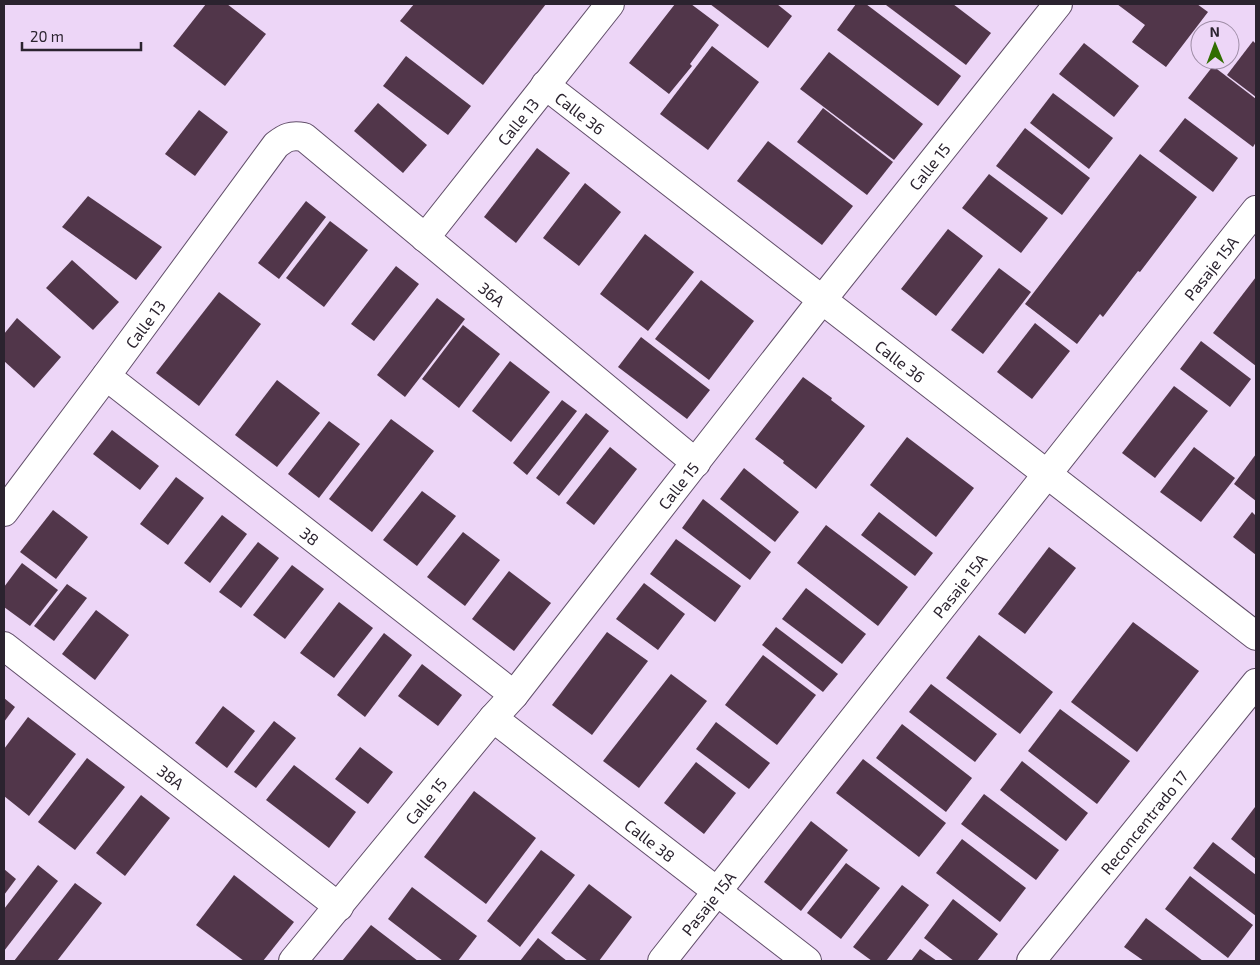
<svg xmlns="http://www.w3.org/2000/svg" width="1260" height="965" font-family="'Exo 2',sans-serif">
  <rect width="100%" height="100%" fill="#edd6f7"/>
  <g fill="#51364a">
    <path d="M206,4h21l39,30 -41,52 -52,-40z"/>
    <path d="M414,4h132l-63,81 -83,-64z"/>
    <path d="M675,4h16l28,21 -29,39 2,2 -23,28 -40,-31z"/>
    <path d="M710,4h67l15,12 -24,32z"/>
    <path d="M856,4h10l95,72 -23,30 -101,-76z"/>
    <path d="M887,4h66l38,29 -25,32 -80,-60z"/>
    <path d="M1117,4h80l11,8 -42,55 -34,-25 13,-17z"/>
    <path d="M1253,41l3,3v53l-29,-22z"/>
    <path d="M1084,43l55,43 -25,31 -55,-43z"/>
    <path d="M712,46l47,36 -51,68 -48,-36z"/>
    <path d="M829,52l94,72 -29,36 -94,-71z"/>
    <path d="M406,56l65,50 -23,29 -65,-49z"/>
    <path d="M1213,66l43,33v43l-3,5 -65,-49z"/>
    <path d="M1053,93l60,45 -24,31 -59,-46z"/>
    <path d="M378,103l49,42 -24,28 -49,-42z"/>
    <path d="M823,108l70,54 -26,33 -70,-53z"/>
    <path d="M199,110l29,22 -33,44 -30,-22z"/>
    <path d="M1185,118l53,40 -25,34 -54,-41z"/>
    <path d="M1025,128l65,50 -28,37 -66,-49z"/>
    <path d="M768,141l85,65 -31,39 -85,-64z"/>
    <path d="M537,148l33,25 -54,70 -32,-26z"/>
    <path d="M1140,154l57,43 -57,75 -2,-1 -35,46 -3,-3 -23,30 -52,-40z"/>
    <path d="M989,174l59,44 -27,35 -59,-45z"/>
    <path d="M585,183l36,29 -42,54 -36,-28z"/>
    <path d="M88,196l74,51 -26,33 -74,-53z"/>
    <path d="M306,201l20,16 -47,62 -21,-16z"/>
    <path d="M330,221l38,29 -44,57 -38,-29z"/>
    <path d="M948,229l35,27 -47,60 -35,-27z"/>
    <path d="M645,234l49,38 -46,59 -48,-37z"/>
    <path d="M72,260l47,42 -26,28 -47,-42z"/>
    <path d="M396,266l23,18 -45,57 -23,-17z"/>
    <path d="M999,268l32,24 -48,62 -32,-24z"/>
    <path d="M1256,277v89l-43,-33z"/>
    <path d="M701,280l53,41 -45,59 -54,-41z"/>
    <path d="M219,292l42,32 -62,82 -43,-33z"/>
    <path d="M437,298l28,21 -60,78 -28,-22z"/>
    <path d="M17,318l44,39 -27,31 -30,-27v-27z"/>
    <path d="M1035,323l35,28 -38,48 -35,-27z"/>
    <path d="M463,325l37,29 -41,54 -37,-29z"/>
    <path d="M641,337l69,53 -23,29 -69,-52z"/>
    <path d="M1201,341l50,38 -21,28 -50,-38z"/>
    <path d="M510,361l40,31 -39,50 -39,-31z"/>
    <path d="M803,377l29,21 -1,2 34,26 -49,63 -33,-26 1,-2 -29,-22z"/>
    <path d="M277,380l43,33 -43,54 -42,-32z"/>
    <path d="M1174,386l34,25 -53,67 -33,-25z"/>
    <path d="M562,400l15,11 -50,64 -14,-12z"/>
    <path d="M586,413l23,18 -50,65 -23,-18z"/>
    <path d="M391,419l43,32 -62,81 -43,-33z"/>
    <path d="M329,421l31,23 -41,54 -31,-24z"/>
    <path d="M112,430l47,36 -19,24 -47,-36z"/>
    <path d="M907,437l67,51 -38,49 -66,-52z"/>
    <path d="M610,447l27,22 -43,56 -28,-22z"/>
    <path d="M1194,447l41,31 -34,44 -41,-30z"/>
    <path d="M1256,454v47l-22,-17z"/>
    <path d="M744,468l55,44 -24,30 -55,-43z"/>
    <path d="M176,477l28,21 -36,47 -28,-21z"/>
    <path d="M422,491l34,25 -39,50 -34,-26z"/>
    <path d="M703,499l68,53 -21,28 -68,-52z"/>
    <path d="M53,510l35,27 -32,42 -36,-27z"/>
    <path d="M879,512l54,41 -18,23 -54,-41z"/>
    <path d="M1252,512l4,4v39l-23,-18z"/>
    <path d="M222,515l25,19 -37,49 -26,-20z"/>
    <path d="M826,525l82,62 -30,39 -81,-63z"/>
    <path d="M463,532l37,28 -35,46 -38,-29z"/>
    <path d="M676,539l65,47 -26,36 -65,-48z"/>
    <path d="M258,542l21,16 -38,50 -22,-16z"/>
    <path d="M1049,547l27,21 -51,66 -27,-20z"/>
    <path d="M22,563l36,27 -28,36 -26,-19v-20z"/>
    <path d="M292,565l32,24 -39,50 -32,-24z"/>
    <path d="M509,571l42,32 -37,48 -42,-32z"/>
    <path d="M644,583l41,31 -27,36 -42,-31z"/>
    <path d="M67,584l20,14 -33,43 -20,-15z"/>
    <path d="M806,588l60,46 -24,30 -60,-45z"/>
    <path d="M339,602l34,26 -39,50 -34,-25z"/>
    <path d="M96,610l33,25 -34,45 -33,-26z"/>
    <path d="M1133,622l66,49 -62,81 -66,-50z"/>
    <path d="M776,627l62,47 -15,18 -61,-47z"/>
    <path d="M607,632l41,29 -56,74 -40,-30z"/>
    <path d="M384,633l28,22 -47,62 -28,-22z"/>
    <path d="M979,635l74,57 -33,42 -74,-56z"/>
    <path d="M763,655l53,40 -39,50 -52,-40z"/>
    <path d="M422,664l40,31 -24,31 -40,-30z"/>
    <path d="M671,674l36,27 -68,87 -36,-27z"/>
    <path d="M931,684l66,50 -22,28 -66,-50z"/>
    <path d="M4,698l11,9 -11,15z"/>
    <path d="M223,706l32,25 -28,37 -32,-25z"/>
    <path d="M1060,709l70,52 -33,43 -69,-53z"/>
    <path d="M28,717l48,37 -47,62 -25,-20v-47z"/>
    <path d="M274,721l22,17 -40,50 -22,-16z"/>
    <path d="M716,722l54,41 -21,26 -53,-40z"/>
    <path d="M902,724l70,54 -26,34 -70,-54z"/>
    <path d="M360,747l33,25 -25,32 -33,-25z"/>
    <path d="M87,758l38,29 -50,63 -37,-28z"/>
    <path d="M863,759l83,64 -27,34 -83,-64z"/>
    <path d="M1022,761l66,52 -22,28 -66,-51z"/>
    <path d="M696,762l40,31 -32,41 -40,-31z"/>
    <path d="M294,765l62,47 -27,36 -63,-48z"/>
    <path d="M474,791l62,47 -50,66 -62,-47z"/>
    <path d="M984,794l75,56 -23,30 -75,-56z"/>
    <path d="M141,795l29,23 -45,58 -29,-23z"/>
    <path d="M1255,807l1,1v51l-25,-20z"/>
    <path d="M811,821l37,29 -47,61 -37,-29z"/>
    <path d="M962,839l64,49 -26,34 -64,-49z"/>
    <path d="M1213,842l43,33v41l-63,-48z"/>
    <path d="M541,850l34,25 -55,72 -33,-26z"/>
    <path d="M846,863l34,25 -39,51 -34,-26z"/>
    <path d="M38,865l20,16 -54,70v-42z"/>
    <path d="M4,869l12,10 -12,16z"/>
    <path d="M234,875l60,47 -31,39h-19l-48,-36z"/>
    <path d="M1190,876l63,49 -25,33 -63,-49z"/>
    <path d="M75,883l27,20 -45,58h-43z"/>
    <path d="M589,884l43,33 -33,44h-11l-37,-28z"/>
    <path d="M902,885l27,20 -43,56h-14l-19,-14z"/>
    <path d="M412,887l65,49 -19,25h-15l-55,-42z"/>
    <path d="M953,899l45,35 -21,27h-23l-30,-23z"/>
    <path d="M1146,918l57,43h-59l-20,-14z"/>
    <path d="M371,925l47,36h-76z"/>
    <path d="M538,938l29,23h-47z"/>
    <path d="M920,949l17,12h-26z"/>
  </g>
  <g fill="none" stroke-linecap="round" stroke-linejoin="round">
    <g stroke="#624f6a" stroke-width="30">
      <g id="street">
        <path id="s1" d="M545,85l711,551"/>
        <path id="s2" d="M425,238l185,-234"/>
        <path id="s3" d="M106,376l408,319"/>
        <path id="s4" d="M4,512l102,-136 170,-231c10,-8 15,-10 28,-8l392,326"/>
        <path id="s5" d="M4,646l335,261"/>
        <path id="s6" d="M493,718l314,243"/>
        <path id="s7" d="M662,961l594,-751"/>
        <path id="s8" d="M1031,961l225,-278"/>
      </g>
    </g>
    <g stroke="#624f6a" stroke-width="30">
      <g id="secondary">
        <path id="s9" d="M293,961l200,-243 21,-23 308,-395 236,-296"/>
      </g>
    </g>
    <use href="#street" stroke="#fff" stroke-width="28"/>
    <use href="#secondary" stroke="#fff" stroke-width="28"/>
  </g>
  <g text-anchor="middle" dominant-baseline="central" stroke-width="5" stroke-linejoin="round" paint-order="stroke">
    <g font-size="16" fill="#2b232f" stroke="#edd6f7">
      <text stroke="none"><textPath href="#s1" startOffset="45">Calle 36</textPath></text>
      <text stroke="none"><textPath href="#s2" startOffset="149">Calle 13</textPath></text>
      <text stroke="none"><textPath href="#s9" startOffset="1018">Calle 15</textPath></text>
      <text stroke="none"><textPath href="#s7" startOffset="884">Pasaje 15A</textPath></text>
      <text stroke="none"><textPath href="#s4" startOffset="732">36A</textPath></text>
      <text stroke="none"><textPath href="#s4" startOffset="235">Calle 13</textPath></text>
      <text stroke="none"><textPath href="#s1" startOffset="450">Calle 36</textPath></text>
      <text stroke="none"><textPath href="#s9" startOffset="612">Calle 15</textPath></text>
      <text stroke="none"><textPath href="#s3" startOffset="259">38</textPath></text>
      <text stroke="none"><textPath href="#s7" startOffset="479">Pasaje 15A</textPath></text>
      <text stroke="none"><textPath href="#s5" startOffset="212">38A</textPath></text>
      <text stroke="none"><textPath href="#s9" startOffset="208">Calle 15</textPath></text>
      <text stroke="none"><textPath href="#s8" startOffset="179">Reconcentrado 17</textPath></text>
      <text stroke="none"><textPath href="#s6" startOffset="199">Calle 38</textPath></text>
      <text stroke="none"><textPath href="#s7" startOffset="74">Pasaje 15A</textPath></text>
    </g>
  </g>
  <rect width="1260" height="965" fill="none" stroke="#2b232f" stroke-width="10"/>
  <g transform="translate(1215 45) rotate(359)"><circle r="24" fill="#edd6f7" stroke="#9f8ea7"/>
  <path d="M0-4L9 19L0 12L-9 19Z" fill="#316e00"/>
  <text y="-8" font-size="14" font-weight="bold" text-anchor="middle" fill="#2b232f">N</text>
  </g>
  <path d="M22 42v8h119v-8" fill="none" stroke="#2b232f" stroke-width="2.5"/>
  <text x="30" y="42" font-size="15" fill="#2b232f" stroke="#edd6f7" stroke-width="4" paint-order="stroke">20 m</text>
</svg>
